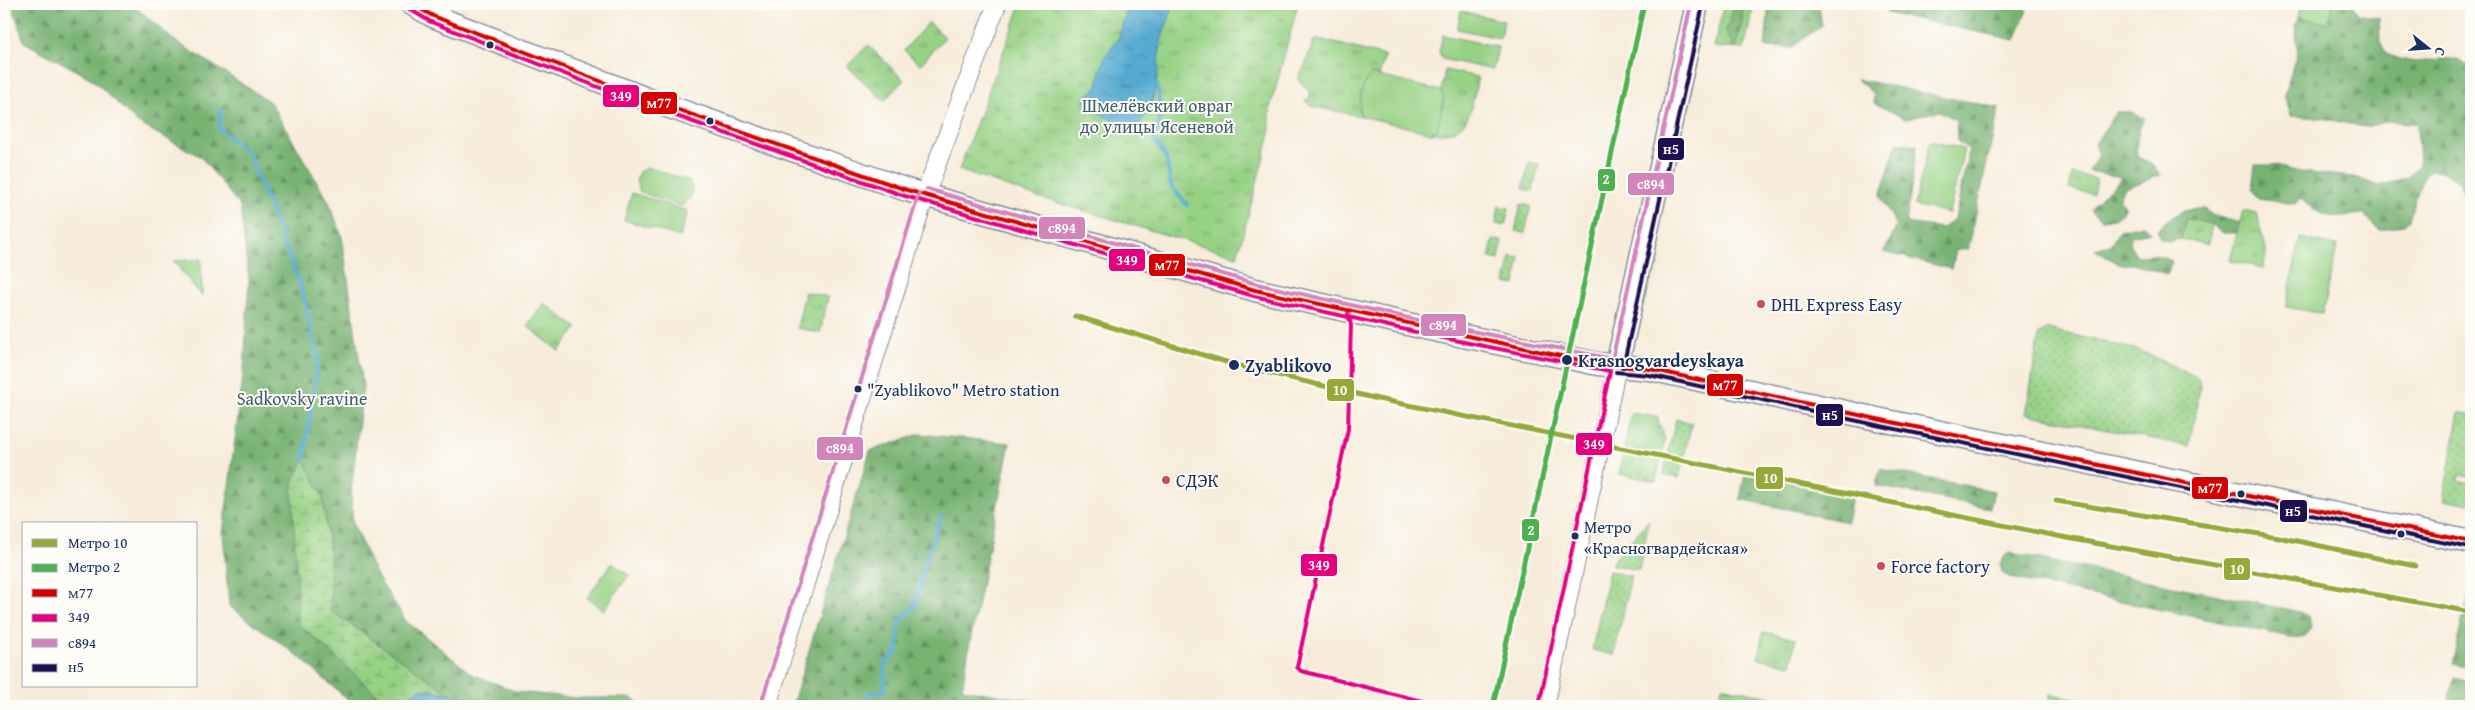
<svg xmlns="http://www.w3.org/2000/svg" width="2475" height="710" font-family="'Gentium Book Plus',serif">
  <defs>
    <pattern id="grass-dots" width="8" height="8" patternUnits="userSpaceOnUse" patternTransform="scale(1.25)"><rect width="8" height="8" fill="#96d184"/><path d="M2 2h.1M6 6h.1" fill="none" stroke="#7aaa6f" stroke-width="1.8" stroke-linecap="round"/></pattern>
    <pattern id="forest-firs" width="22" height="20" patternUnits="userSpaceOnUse" patternTransform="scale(1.25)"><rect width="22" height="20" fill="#78b372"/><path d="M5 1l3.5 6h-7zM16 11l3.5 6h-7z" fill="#629261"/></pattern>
    <pattern id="wetland-marsh" width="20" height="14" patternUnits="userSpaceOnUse" patternTransform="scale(1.25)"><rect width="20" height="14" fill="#96d184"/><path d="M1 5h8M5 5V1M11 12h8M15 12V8" fill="none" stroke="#7aaa6f"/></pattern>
    <pattern id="park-tufts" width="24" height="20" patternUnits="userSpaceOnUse" patternTransform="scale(1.25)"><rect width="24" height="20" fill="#96d184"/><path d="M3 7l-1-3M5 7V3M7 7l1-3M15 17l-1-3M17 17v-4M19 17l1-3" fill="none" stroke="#7aaa6f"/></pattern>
    <pattern id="water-ripples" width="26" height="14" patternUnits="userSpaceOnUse" patternTransform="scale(1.25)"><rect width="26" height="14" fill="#56aad1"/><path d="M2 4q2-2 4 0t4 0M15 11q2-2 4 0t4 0" fill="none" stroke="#468bad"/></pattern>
  </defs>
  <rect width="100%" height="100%" fill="#fdfcf7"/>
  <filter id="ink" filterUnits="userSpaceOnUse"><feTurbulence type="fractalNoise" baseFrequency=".02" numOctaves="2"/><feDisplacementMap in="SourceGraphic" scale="10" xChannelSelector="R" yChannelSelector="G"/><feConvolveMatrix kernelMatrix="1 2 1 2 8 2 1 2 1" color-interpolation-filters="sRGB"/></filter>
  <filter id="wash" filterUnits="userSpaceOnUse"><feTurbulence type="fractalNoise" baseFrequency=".0096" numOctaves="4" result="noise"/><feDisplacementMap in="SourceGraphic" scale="20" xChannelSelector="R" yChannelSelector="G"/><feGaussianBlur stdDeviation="1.12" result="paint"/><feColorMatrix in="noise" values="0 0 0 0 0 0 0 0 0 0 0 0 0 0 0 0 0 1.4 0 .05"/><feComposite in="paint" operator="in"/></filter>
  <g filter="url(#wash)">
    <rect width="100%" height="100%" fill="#f7ecd9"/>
    <g fill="url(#grass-dots)" stroke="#588071">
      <path d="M1724,4h30l-10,45 -30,-2z"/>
      <path d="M1529,162l10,2 -6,27 -10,-2z"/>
      <path d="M1521,204l10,2 -6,27 -10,-2z"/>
      <path d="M1499,206l10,2 -4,18 -9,-2z"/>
      <path d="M1493,240l9,1 -3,19 -10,-2z"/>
      <path d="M1511,256l9,2 -5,27 -10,-2z"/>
      <path d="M2047,329l91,21 57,26 4,4 1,8 -11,58 -163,-32 13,-79z"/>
      <path d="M2459,412l12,3v62l-12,-2 -1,5 13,3v21l-28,-5z"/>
      <path d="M1631,413l26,4 8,22 -9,42 -37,-7z"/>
      <path d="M1676,419l16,4 -13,55 -16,-3z"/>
      <path d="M1649,520l-10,50 -27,-5 1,-4z"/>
      <path d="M1609,571l22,5 -17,79 -22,-5z"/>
      <path d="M2050,694l32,5 -1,7h-33z"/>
    </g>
    <g fill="url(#forest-firs)" stroke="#4a7168">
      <path d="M12,4h120l39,34 99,64 59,100 13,35 21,149 -12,106 2,33 25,53 28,43 66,53 45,18 60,6h54l13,8h-138l-58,-13 -117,-82 -1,-56 -8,-60 -23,129 91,82h-35l-58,-51 -68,-49 -6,-73 21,-164 5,-90 -9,-73 -39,-49 -63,-34 -46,-44 -68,-37z"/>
      <path d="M1735,4h6c4,15 -1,31 -7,45l-8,-18z"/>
      <path d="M1769,4h49l4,21 -31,23 -26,-1z"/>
      <path d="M1889,4h126l12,6 -12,30 -128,-27z"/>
      <path d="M2332,4h20l6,10 21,4 1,23 6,13c7,2 15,6 22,7 23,4 43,-12 63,8v94l-5,17 2,12 -5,1 -4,-12 -18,-9 -11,-2 -8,9 -13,40 -5,6 -24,5 -18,-16c-31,3 -38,7 -62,-16l-5,6 -37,-5 -6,-10 3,-24h17l27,7 55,5 26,9 27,-9 12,-11 -2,-42 -26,-3 -26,6 -43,-9 -31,-2 -7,-21 14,-46 -3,-23 3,-9 30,6z"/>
      <path d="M1856,79l143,29 -31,142 -12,-1 -4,20 -68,-17 13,-26 -17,-30 17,-53 20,2 -11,78 36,5 13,-9 14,-70 -12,-8 -1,-21 -16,-9 -34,8 -32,-16v-9z"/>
      <path d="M2116,112h15l14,6c-8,14 -9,23 -8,39l14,6 10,12 -36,13 -6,9 7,12 -12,9 -13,1 -11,-9c9,-14 22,-21 32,-33l-34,-6 11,-16 -4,-11z"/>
      <path d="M2205,207l6,8 29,8 -3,10h-14l-11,-9 -26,-5 -5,20 -12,2 -9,-3 -3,-7c9,-15 32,-23 48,-24z"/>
      <path d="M2143,225l8,7 -20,4 -1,9 7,11 18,-1 17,6 -5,13 -34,-10h-15l-24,-15 16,-4 10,-15z"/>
      <path d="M920,434l90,9 -40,199 -8,47 105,17h-275l78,-255z"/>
      <path d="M1880,469l114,22 -4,17 -114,-22z"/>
      <path d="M1746,470l107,23 -6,29 -107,-23z"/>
      <path d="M2011,553l290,59 8,6 2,10 -6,8 -10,2 -284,-60 -9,-5 -2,-10 6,-8z"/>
      <path d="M2469,593h2v75l-19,-4z"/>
      <path d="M2454,678l17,4v24l-22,-5z"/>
    </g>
    <path fill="url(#wetland-marsh)" stroke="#588071" d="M304,459l18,36 8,60 1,56 117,82c-19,-3 -36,-7 -46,13h-12l-91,-82 -7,-139z"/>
    <g fill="url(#park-tufts)" stroke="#588071">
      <path d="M1021,4h277l-28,105v25l-33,122 -206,-61 -72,-25z"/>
      <path d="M2301,4h31l-4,19 -30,-6z"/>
      <path d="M929,22l16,15 -25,28 -16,-15z"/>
      <path d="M1319,39l66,17 -6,20 -8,-2 -12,35 2,7 -47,-9 -9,-6 4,-2 1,-6 -12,-14 8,-16 7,-22z"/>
      <path d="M868,45l36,35 -20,21 -37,-35z"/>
      <path d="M1445,70l33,7c-7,32 -7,60 -47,56l6,-4 7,-31 -3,-7z"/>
      <path d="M2072,174l24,5 -3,15 -24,-5z"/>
      <path d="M2243,210l14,3 9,42 -3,13 -33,-8z"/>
      <path d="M2186,219l26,5 -4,20 -27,-5z"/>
      <path d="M201,259l1,37 -29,-35z"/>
      <path d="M805,292l23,5 -8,36 -23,-5z"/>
      <path d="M544,303l33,25 -18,23 -32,-25z"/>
      <path d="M1763,632l33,7 -5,26 -33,-7z"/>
    </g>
    <g fill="#96d184" stroke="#588071">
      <path d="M1461,11l43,10 -4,17 -43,-9z"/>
      <path d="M1443,35l55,12 -5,23 -51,-11 -3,-8z"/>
      <path d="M1371,74l70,17 3,7 -7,31 -6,4 -70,-17c-4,-12 1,-33 10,-42z"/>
      <path d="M1930,141l34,8 -15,64 -35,-8z"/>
      <path d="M647,167l42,14c7,11 2,20 -8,25l-41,-14 -4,-11 3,-9z"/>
      <path d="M632,193l56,18 -8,26 -56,-17z"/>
      <path d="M2300,238l37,8 -14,68 -37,-7z"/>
      <path d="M612,563l17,12 -25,35 -17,-12z"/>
      <path d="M1722,686l56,13 -2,7h-58z"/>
    </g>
    <g fill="url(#water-ripples)" stroke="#386c98">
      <path d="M1128,4h46c-3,11 -9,22 -12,33 -6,32 -2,65 -25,90l-17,4 -11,-13 -20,-10 -6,-6 4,-7 9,-6 8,-31 15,-21z"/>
      <path d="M421,689l72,13 13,4h-104l4,-8z"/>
    </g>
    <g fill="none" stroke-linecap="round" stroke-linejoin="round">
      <g stroke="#56aad1" stroke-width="4">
        <path d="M1157,85l4,32 -7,23 12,17 5,29 16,19"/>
        <path d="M221,110l-2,19 29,24 53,133 17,72 -14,101"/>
        <path d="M864,706l4,-12 17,-3v-28l12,-11 3,-31 15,-15 10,-43 16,-47"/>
      </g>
    </g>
  </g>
  <g filter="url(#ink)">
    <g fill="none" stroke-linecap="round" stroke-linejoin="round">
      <g stroke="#898e9c" stroke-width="20">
        <g id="minor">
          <path d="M767,706l158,-511 72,-191"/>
          <path d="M1545,706l72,-340"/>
        </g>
      </g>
      <g stroke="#898e9c" stroke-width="25">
        <g id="major">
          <path d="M412,4l21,12 211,82 263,92 348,100 175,39 168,35 52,5 227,50 594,123"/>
          <path d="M1617,366l80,-362"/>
        </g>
      </g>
      <use href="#minor" stroke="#fff" stroke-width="18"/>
      <use href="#major" stroke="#fff" stroke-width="22"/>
      <g stroke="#fdfcf7" stroke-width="8">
        <path id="bus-1" d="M412,4l21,12 211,82 263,92 348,100 343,74 52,5 227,50 594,123"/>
      </g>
      <g stroke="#fdfcf7" stroke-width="8">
        <g id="bus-2">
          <path d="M409,9l22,13 211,82 263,92 349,100 175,39 181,36 -71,334"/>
          <path d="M1348,314l3,11 -3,104 -51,238 4,4 141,35"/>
        </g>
      </g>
      <g stroke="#fdfcf7" stroke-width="8">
        <g id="bus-3">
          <path d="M927,189l330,95 174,39 187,37"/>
          <path d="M1611,365l80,-361"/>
          <path d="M761,704l158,-511"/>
        </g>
      </g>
      <g stroke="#fdfcf7" stroke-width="8">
        <g id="bus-4">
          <path d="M1623,367l80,-362"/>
          <path d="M1616,372l33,3 227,50 594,123"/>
        </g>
      </g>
      <use href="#bus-1" stroke="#d50100" stroke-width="4"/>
      <use href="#bus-2" stroke="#e5007d" stroke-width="4"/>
      <use href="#bus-3" stroke="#d185bb" stroke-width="4"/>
      <use href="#bus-4" stroke="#1f1051" stroke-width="4"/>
      <g stroke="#fdfcf7" stroke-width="9">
        <g id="metro-1">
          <path d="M1075,316l161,49 142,34 684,138 409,75"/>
          <path d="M2056,501l222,36 137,29"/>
        </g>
      </g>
      <g stroke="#fdfcf7" stroke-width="9">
        <path id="metro-2" d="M1493,706l151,-702"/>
      </g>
      <use href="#metro-1" stroke="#95a838" stroke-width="5"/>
      <use href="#metro-2" stroke="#4fb04f" stroke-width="5"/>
    </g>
  </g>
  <g fill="#1b2f5e" stroke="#fdfcf7" stroke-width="2">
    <circle cx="490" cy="45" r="4.5"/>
    <circle cx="710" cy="121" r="4.5"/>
    <circle cx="1567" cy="360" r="6"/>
    <circle cx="1234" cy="365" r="6"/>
    <circle cx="858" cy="389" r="4.5"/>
    <circle cx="2241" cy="494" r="4.5"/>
    <circle cx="2401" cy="534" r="4.5"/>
    <circle cx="1575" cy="536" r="4.5"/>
  </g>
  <g fill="#d1495b" stroke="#fdfcf7" stroke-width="2">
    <circle cx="1761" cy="304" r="5"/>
    <circle cx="1166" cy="480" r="5"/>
    <circle cx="1881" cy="566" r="5"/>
  </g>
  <g text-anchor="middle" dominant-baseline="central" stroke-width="4" stroke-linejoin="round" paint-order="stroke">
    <g font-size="17" fill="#1b2f5e" stroke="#fdfcf7" text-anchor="start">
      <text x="867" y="389">"Zyablikovo" Metro station</text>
      <text x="1584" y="526">Метро<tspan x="1584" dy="21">«Красногвардейская»</tspan></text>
    </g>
    <g font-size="18" fill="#406069" stroke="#fdfcf7">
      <text x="1157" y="105">Шмелёвский овраг<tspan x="1157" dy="21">до улицы Ясеневой</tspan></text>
      <text x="302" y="398">Sadkovsky ravine</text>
    </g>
    <g font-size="18" fill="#1b2f5e" stroke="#fdfcf7" text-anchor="start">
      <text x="1771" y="304">DHL Express Easy</text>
      <text x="1176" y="480">СДЭК</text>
      <text x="1891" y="566">Force factory</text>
    </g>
    <g font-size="18" font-weight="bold" fill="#1b2f5e" stroke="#fdfcf7" text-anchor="start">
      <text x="1578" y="360">Krasnogvardeyskaya</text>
      <text x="1245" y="365">Zyablikovo</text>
    </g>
  </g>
  <g stroke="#fdfcf7" stroke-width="2">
    <rect x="602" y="84" width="38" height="24" rx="5" fill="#e5007d"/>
    <rect x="640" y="91" width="38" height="24" rx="5" fill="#d50100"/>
    <rect x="1657" y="137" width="28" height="24" rx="5" fill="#1f1051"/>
    <rect x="1597" y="168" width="19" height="24" rx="5" fill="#4fb04f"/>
    <rect x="1627" y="172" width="48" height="24" rx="5" fill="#d185bb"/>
    <rect x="1038" y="216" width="48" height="24" rx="5" fill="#d185bb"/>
    <rect x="1108" y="248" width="38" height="24" rx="5" fill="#e5007d"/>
    <rect x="1148" y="253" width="38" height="24" rx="5" fill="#d50100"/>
    <rect x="1420" y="313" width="47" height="24" rx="5" fill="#d185bb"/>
    <rect x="1706" y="373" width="38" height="24" rx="5" fill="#d50100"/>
    <rect x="1326" y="378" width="29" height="24" rx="5" fill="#95a838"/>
    <rect x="1815" y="403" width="29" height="24" rx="5" fill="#1f1051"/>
    <rect x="1575" y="432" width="38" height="24" rx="5" fill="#e5007d"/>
    <rect x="816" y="436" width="48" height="25" rx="5" fill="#d185bb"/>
    <rect x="1755" y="466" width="29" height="24" rx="5" fill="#95a838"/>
    <rect x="2191" y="476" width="38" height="24" rx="5" fill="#d50100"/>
    <rect x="2279" y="499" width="29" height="24" rx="5" fill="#1f1051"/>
    <rect x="1521" y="518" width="19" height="24" rx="5" fill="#4fb04f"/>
    <rect x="1300" y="553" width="38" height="24" rx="5" fill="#e5007d"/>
    <rect x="2223" y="557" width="28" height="24" rx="5" fill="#95a838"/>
  </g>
  <g font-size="14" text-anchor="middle" font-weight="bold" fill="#fff">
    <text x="621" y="101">349</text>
    <text x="659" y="108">м77</text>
    <text x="1671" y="154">н5</text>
    <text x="1606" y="184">2</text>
    <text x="1651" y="189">с894</text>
    <text x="1062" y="233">с894</text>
    <text x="1127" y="265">349</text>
    <text x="1167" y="270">м77</text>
    <text x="1443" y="330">с894</text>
    <text x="1725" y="390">м77</text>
    <text x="1340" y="395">10</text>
    <text x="1830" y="420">н5</text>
    <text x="1594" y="449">349</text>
    <text x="840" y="453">с894</text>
    <text x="1770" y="483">10</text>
    <text x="2210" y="493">м77</text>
    <text x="2293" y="516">н5</text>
    <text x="1531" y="535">2</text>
    <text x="1319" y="570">349</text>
    <text x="2237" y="574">10</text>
  </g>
  <rect width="2475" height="710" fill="none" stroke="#fdfcf7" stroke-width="20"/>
  <rect x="22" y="522" width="175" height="165" fill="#fdfcf7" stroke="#a3aaba"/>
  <rect x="32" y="539" width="25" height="8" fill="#95a838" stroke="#a3aaba"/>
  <text x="68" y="548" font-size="15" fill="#1b2f5e">Метро 10</text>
  <rect x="32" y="564" width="25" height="8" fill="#4fb04f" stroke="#a3aaba"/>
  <text x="68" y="572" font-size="15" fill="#1b2f5e">Метро 2</text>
  <rect x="32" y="589" width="25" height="8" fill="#d50100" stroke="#a3aaba"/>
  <text x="68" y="598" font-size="15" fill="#1b2f5e">м77</text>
  <rect x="32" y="614" width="25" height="8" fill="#e5007d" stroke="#a3aaba"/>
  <text x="68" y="622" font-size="15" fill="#1b2f5e">349</text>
  <rect x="32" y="639" width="25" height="8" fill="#d185bb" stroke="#a3aaba"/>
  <text x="68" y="648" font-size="15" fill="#1b2f5e">с894</text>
  <rect x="32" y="664" width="25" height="8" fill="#1f1051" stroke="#a3aaba"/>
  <text x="68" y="672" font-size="15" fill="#1b2f5e">н5</text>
  <g transform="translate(2428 48) rotate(107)" stroke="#fdfcf7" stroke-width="4" paint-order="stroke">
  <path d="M0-4L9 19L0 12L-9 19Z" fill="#1b2f5e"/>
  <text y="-8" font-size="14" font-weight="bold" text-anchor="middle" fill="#1b2f5e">С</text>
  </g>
</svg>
